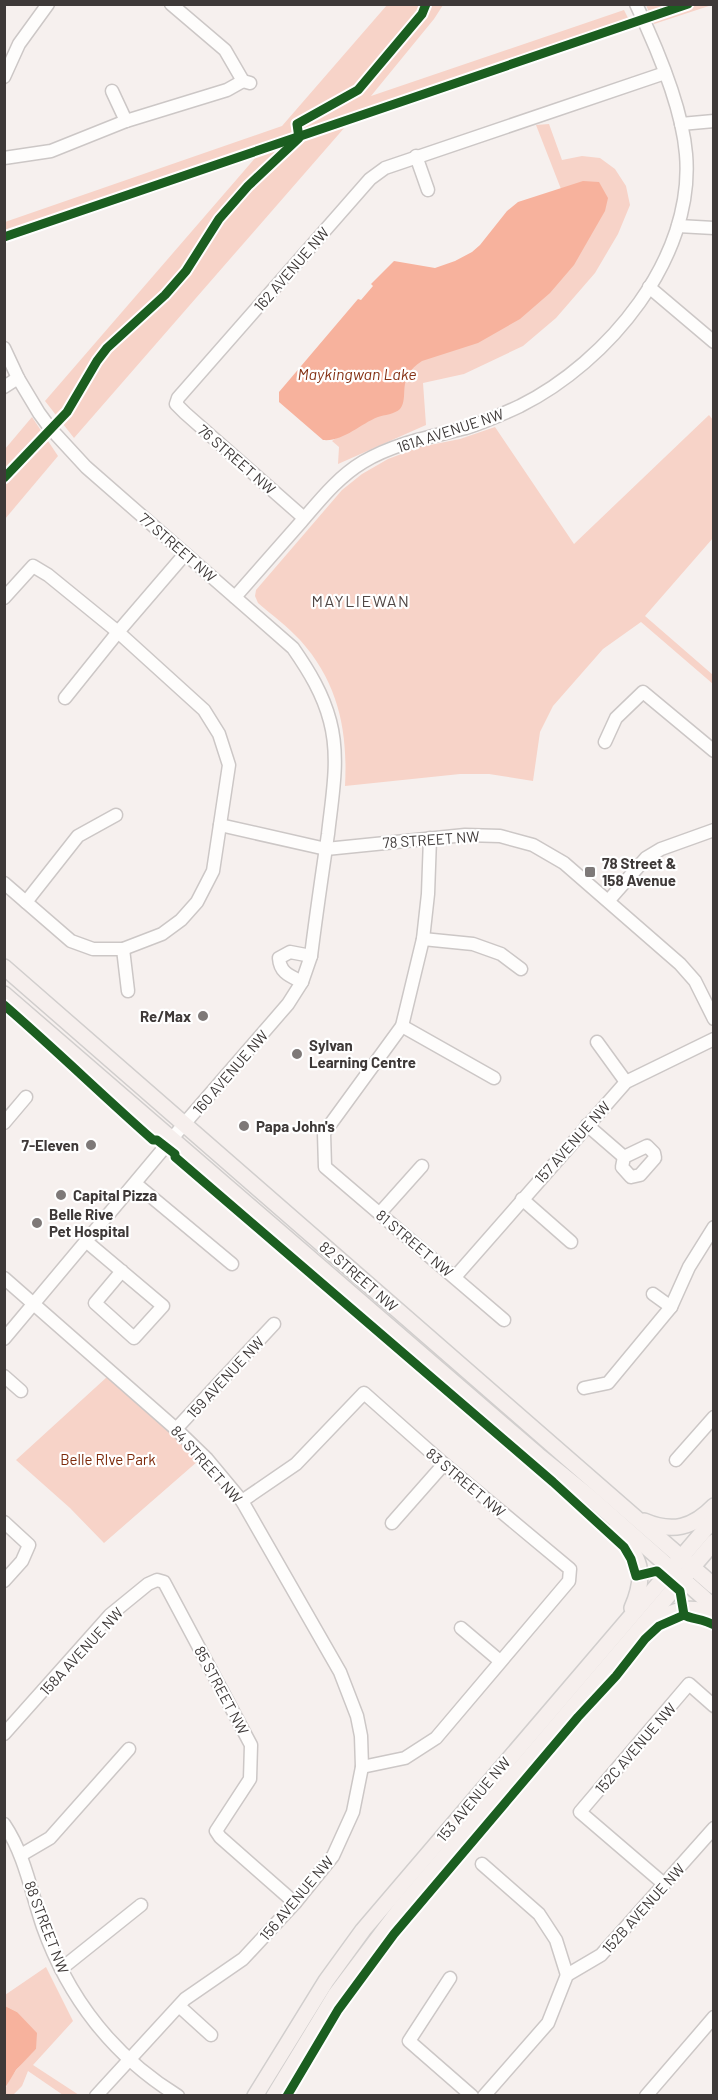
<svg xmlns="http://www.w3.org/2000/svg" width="718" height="2100" font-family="Barlow,sans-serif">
  <rect width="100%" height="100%" fill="#f6f0ee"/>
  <g fill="#f7d3c8">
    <path d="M387,5h56l-9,14 -63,77 253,-86 9,18 -288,99 -271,311 -29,-37 211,-244 -251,85v-20l277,-96z"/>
    <path d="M649,5v-1l63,1 -58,19 -8,-19z"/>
    <path d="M549,124l13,36 20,-4 18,2 15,11 11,17 4,19 -12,29 -23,39 -39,45 -33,28 -59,28 -41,9 3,42 -88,39 1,-17 -7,-6 51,-38 21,-38 184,-154 -27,-22 -25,-64z"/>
    <path d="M709,415l5,6 -1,117 -68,78 68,59v9l-72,-62 -38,27 -50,57 -13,26 -7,49 -44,-7h-29l-115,12c3,-56 -7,-104 -45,-146 -13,-14 -28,-25 -42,-37l-3,-7 1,-6 86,-100 20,-16 26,-15 32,-12 40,-8 35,-12 79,117z"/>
    <path d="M32,417l26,39 -53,63v-70z"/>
    <path d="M107,1377l63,54 28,30 -94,82 -34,-35 -54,-48z"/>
    <path d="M46,1967l27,54 -40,44 46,30h-16l-35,-24 -6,15 -9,9h-8c-1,-15 20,-35 31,-46l-19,-37 -12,-6v-11z"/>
  </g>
  <g fill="#f7b29d">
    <path d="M583,181l16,1 9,16 -3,13 -31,54 -24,28 -30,26 -42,24 -56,18c-27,17 -12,36 -22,48 -5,5 -16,6 -22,8 -18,7 -35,25 -55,23l-44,-38v-10l79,-93 3,1 12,-14 -2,-2 23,-23 41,7 20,-7 17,-9 8,-7 27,-34 11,-9z"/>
    <path d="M5,2006l12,6 20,21 -1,16 -20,21 -11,18z"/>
  </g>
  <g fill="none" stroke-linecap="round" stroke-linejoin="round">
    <g stroke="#ccc7c6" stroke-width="15">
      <g id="minor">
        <path d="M171,4l54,46 18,31 7,2"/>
        <path d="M4,77l15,-33 29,-40"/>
        <path d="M112,91l14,30"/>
        <path d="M681,124l33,-3"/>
        <path d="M416,156l12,34"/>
        <path d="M4,158l47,-7 75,-30 101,-31 16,-9"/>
        <path d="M678,226l36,2"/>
        <path d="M649,287l65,55"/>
        <path d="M4,348l14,30 21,35 11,15 36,39 207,181c16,23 30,46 37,73 10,37 2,76 -2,113 -6,41 -12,81 -17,122l-9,26 -14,22 -103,119 -181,216"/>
        <path d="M4,387l14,-9"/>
        <path d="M304,518l-119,-105 -9,-9 2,-6 192,-219 15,-11 280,-95"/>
        <path d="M235,597c22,-25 44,-50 66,-75 19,-22 37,-45 62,-60 32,-19 67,-25 103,-34 18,-6 37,-14 54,-22 88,-44 175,-148 166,-252 -4,-48 -29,-106 -50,-150"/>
        <path d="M4,598l29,-32 15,9 70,57 86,78 15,24 10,31 -16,106 -16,31 -16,18 -19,14 -39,15h-30l-22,-8 -67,-58"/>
        <path d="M65,698l53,-66 67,-78"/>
        <path d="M605,742l11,-24 27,-26 71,59"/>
        <path d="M220,825l106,24 139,-14 35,1 33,9 31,18 116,101 15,17 19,38"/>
        <path d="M430,838l-2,56 -5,45 -21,87 -78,107 1,34 179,153"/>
        <path d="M609,900l37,-42 15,-9 53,-19"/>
        <path d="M26,902l52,-66 38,-21"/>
        <path d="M423,939l50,5 28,10 20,15"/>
        <path d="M123,949l5,42"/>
        <path d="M302,982c-12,-6 -22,-9 -23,-24l11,-6 21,4"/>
        <path d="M402,1026l92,52"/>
        <path d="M597,1042l29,40"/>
        <path d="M4,1123l22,-26"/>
        <path d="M587,1125l37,32"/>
        <path d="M647,1146l7,7 1,5 -15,17 -9,2 -9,-10 2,-10z"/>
        <path d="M136,1184l96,80"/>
        <path d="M522,1199l49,43"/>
        <path d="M380,1213l42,-47"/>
        <path d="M87,1242l76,64 -29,32 -39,-35 27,-32"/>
        <path d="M455,1277l171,-195 88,-43"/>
        <path d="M4,1278l172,151 31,30 35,42 98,171 17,44 4,20 1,31 -9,45 -20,44 -38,47 -52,56 -58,40 -89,97"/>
        <path d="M653,1294l18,13"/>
        <path d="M4,1376l17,15"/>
        <path d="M584,1388l24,-5 63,-76 18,-40 25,-40"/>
        <path d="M176,1429l98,-105"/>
        <path d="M676,1460l38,-43"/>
        <path d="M242,1501l54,-37 68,-71 80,71 126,105 -1,12 -133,157 -31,20 -43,9"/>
        <path d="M4,1522l25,23 -7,16 -18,20"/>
        <path d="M392,1523l52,-59"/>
        <path d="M461,1628l39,33"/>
        <path d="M4,1734l106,-119 38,-31 9,-4 7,2 87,163 -1,34 -34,52 4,6 75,66"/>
        <path d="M4,1824c21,31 27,68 39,103 25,70 70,129 135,169"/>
        <path d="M21,1855l29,-17 79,-89"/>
        <path d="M482,1864l57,50 17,26 11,35"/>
        <path d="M664,1884l-84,-72 109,-128 25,22"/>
        <path d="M61,1969l80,-64"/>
        <path d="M450,1978l-41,63 63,55"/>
        <path d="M179,2006l32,29"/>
        <path d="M484,2096l64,-73 19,-48 34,-20 113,-127"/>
        <path d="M646,2096l68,-79"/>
      </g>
    </g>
    <g stroke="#d1cecd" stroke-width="18">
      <g id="major">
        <path d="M4,967l710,619"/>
        <path d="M4,994l534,461 53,43 123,109"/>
        <path d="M644,1521c28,12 49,7 70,-15"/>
        <path d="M614,1531c27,24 33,43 18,77"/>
        <path d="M649,1629c21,-19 37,-25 65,-15"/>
        <path d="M255,2096l71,-115 37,-51 351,-411"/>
        <path d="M274,2096l62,-102 64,-85 314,-367"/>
      </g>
    </g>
    <use href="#minor" stroke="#fefdfc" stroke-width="12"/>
    <use href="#major" stroke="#f6efed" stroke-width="15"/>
    <g stroke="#fff" stroke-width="13">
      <g id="cycleway">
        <path d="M4,237l684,-233"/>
        <path d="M4,478l63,-66 30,-51 10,-13 58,-53 21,-24 33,-52 29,-33 51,-48 -2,-14 61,-34 64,-76 4,-10"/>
        <path d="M4,1005c51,44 99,91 149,135h4l18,14v3l378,325 71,65 7,12 5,17 21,-5 23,20 4,24"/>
        <path d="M287,2096l51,-86 56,-76 184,-217 38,-41 29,-37 14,-13 25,-11c7,4 20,4 30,10"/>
      </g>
    </g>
    <use href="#cycleway" stroke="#1b5e20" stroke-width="9"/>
  </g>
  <g fill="#7e7978" stroke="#fff" stroke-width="2">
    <rect x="584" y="866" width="12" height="12" rx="3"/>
    <circle cx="203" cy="1016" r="6"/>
    <circle cx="297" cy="1054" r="6"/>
    <circle cx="244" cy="1126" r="6"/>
    <circle cx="91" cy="1145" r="6"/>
    <circle cx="61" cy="1195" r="6"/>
    <circle cx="37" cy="1223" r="6"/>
  </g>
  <g text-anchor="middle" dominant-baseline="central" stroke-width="4.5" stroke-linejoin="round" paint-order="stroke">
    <g font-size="15" fill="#3e3938" stroke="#fff">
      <text transform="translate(291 269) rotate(-49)">162 AVENUE NW</text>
      <text transform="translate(450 430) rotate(-18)">161A AVENUE NW</text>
      <text transform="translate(237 459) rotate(41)">76 STREET NW</text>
      <text transform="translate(178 547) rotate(41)">77 STREET NW</text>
      <text transform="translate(431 839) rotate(-4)">78 STREET NW</text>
      <text transform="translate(230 1072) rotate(-49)">160 AVENUE NW</text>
      <text transform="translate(572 1142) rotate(-48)">157 AVENUE NW</text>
      <text transform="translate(415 1243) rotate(40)">81 STREET NW</text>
      <text transform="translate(359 1276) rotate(41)">82 STREET NW</text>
      <text transform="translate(225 1377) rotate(-47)">159 AVENUE NW</text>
      <text transform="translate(207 1464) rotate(48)">84 STREET NW</text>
      <text transform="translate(466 1482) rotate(40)">83 STREET NW</text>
      <text transform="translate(81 1651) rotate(-47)">158A AVENUE NW</text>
      <text transform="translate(222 1690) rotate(62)">85 STREET NW</text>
      <text transform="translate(635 1748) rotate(-49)">152C AVENUE NW</text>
      <text transform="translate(473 1799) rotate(-50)">153 AVENUE NW</text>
      <text transform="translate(296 1898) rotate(-50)">156 AVENUE NW</text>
      <text transform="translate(643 1908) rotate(-48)">152B AVENUE NW</text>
      <text transform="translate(47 1927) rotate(69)">88 STREET NW</text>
    </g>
    <g font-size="15" font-weight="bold" fill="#3e3938" stroke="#fff" text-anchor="start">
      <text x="602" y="863">78 Street &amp;<tspan x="602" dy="17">158 Avenue</tspan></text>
      <text x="191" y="1016" text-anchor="end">Re/Max</text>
      <text x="309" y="1045">Sylvan<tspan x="309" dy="17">Learning Centre</tspan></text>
      <text x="256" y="1126">Papa John's</text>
      <text x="79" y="1145" text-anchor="end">7-Eleven</text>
      <text x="73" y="1195">Capital Pizza</text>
      <text x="49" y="1214">Belle Rive<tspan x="49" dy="17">Pet Hospital</tspan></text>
    </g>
    <g font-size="15" fill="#7d2a0b" stroke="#fff">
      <text x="108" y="1459">Belle RIve Park</text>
    </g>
    <g font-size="16" font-style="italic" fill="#853114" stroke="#fff">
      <text x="357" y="373">Maykingwan Lake</text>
    </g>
    <g font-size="16" letter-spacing="1.5" fill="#504745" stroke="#fff">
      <text x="361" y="600">MAYLIEWAN</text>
    </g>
  </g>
  <rect width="718" height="2100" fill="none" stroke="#3e3938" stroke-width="12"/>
</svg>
